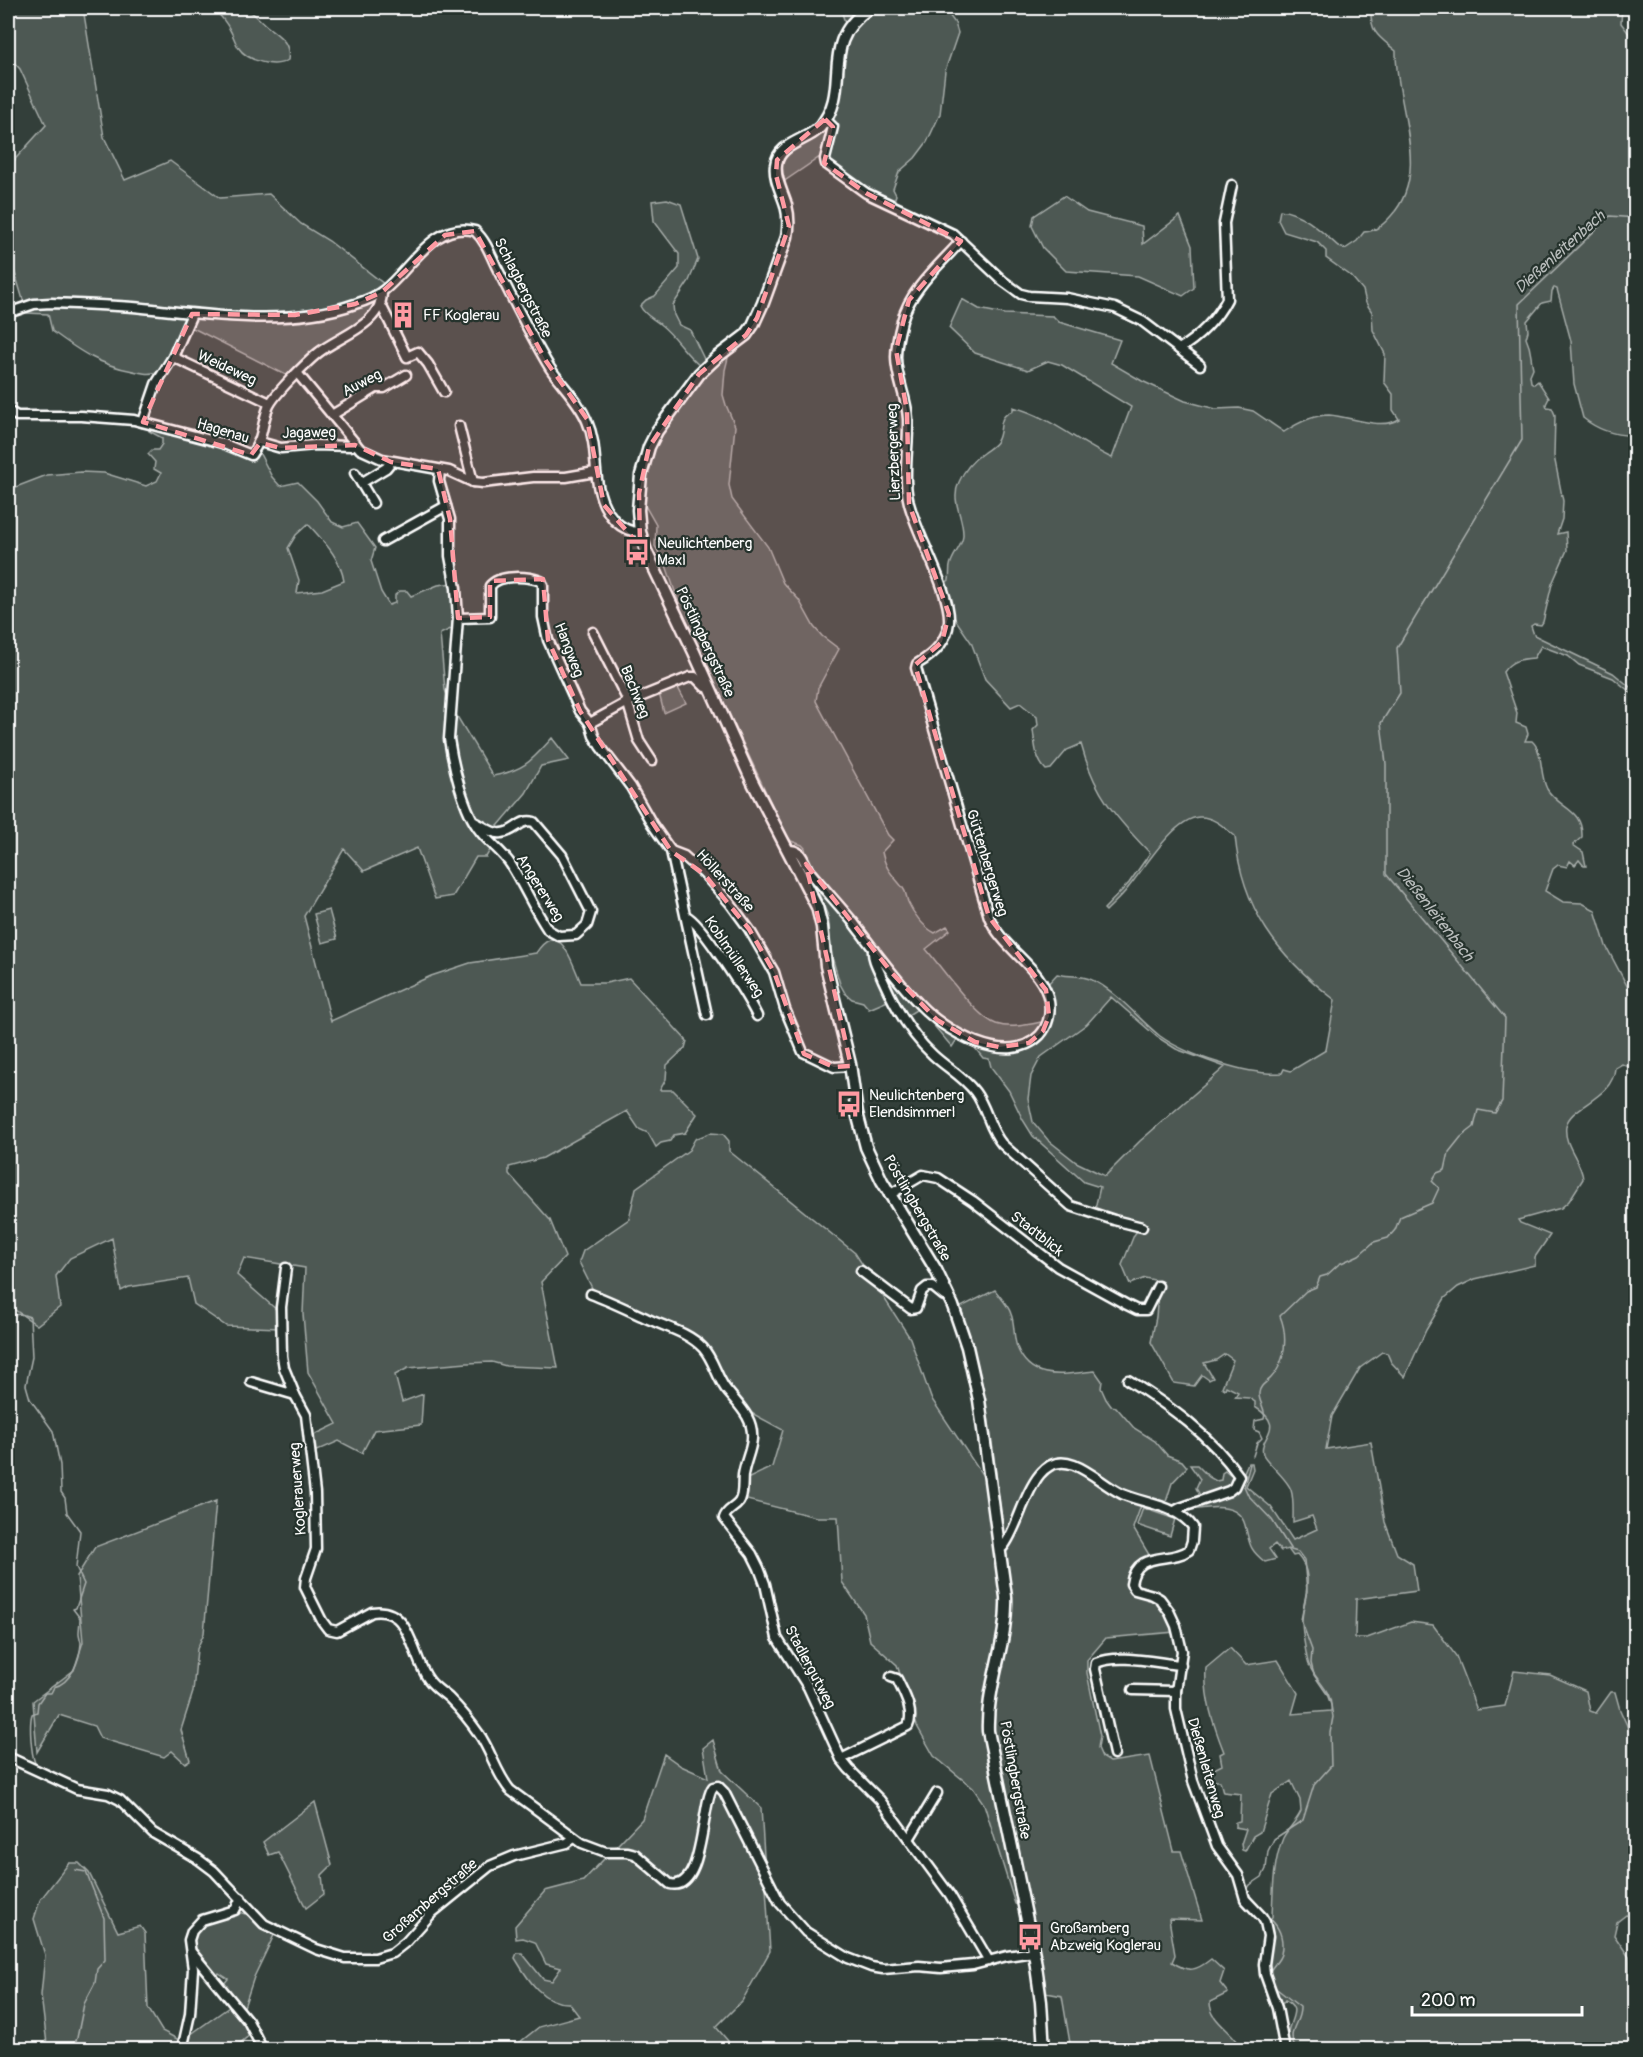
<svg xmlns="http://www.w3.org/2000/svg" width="1643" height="2057" font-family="Pangolin,sans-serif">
  <rect width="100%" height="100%" fill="#333f3a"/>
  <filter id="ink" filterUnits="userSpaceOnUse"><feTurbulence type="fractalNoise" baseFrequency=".0167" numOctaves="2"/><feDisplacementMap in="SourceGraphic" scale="12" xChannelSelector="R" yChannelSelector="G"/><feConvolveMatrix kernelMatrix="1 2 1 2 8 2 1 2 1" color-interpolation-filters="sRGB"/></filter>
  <g filter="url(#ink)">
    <g fill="#4d5853" stroke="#a6aca9" stroke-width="1.5" fill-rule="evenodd">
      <path d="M8,8h75l21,129 21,43 45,-19 50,37 49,-4 32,30 28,17 60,47 -20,28 -41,24 -38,37 -101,-51 -32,46c-8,3 -15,1 -24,-1 -34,-6 -54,-20 -81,-40l-4,-17 -21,-1 -19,-63v-83l38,-42 -26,-56 -12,-13z"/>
      <path d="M213,8c9,-1 20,-2 28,0 12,2 18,12 27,19 11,9 23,15 20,33 -13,9 -41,1 -50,-13 -3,-5 -5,-12 -8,-17 -4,-8 -11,-16 -17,-22z"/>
      <path d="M822,8h122l11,15 3,10 -13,38 -5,43 -13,28 -12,16 -16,14 -6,17 3,6 -3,8 -35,-19 -38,-27 -37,25 -4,-19 9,-13 27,-11 13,-15 20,-92 -6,-19z"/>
      <path d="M1371,8h251l-1,15 15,20 -1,392c-20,1 -37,-5 -52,-17l-9,-34 -3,-43 -14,-52 -3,-1 -2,3 -1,10 -9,2 -15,18 1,10 -2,7c6,13 4,18 7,30l-3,7 1,7 3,2 4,-3 11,17 -3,6 1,3 5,1 3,7 -1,41 9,45 -1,18 -5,15 9,-2 1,18 -15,34 -9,38 -2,3 -7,-1 -3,2 3,9 8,4 71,34 22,18v5l-22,-18 -34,-13 -11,-9 -27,-10 -7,12c-13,1 -23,2 -31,14l14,41 -1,10 10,4 2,7 -3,7h7c12,11 7,33 15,48 12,20 36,19 35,48l-9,8 10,7 3,14h-2l-5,-6 -4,5 -5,-4 -3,6 -9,-2 -5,4 -8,22 18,11 19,1 13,7 11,36 29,55v63l-6,3 -7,-3 -7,4c-2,31 -45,37 -49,58 -3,20 16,35 17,53l-14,22 -8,7 -43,12 2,3 30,12 -15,22v8l-60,14 -17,8 -13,11 -19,32 -21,47 -14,-15 -4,-9 -5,-1 -22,16 -28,48 -6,33 45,-7 14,80 12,32 16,10 4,27 -61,8 -1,39h12l44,-16 22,3 23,31 21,54 28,-4 9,-35 36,4 36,16 4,20 6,2 15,-21h4l5,18 15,33v174l-9,-2 -9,7 -3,13 15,22 1,22 5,3v67h-348c0,-7 0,-17 3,-24 4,-12 8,-18 -5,-25l-2,3h-4l-12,-29 1,-53 4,-4c1,-26 1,-55 11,-79 5,-10 14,-17 18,-27l-1,-11 -9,-19 -19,13 -12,38 -7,4 -8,15 -3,-1 -1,-6 5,-15 -11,-2v-5l5,-1 1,-27 -18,-2 -3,-11h-9l3,-12 8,-4 -2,-11 4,-2c-11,-28 -20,-55 -18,-84l24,-20 16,17 32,-5 20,33 -6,21 39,-3c3,-23 -21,-33 -24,-53 -2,-12 -5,-25 -5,-37 1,-24 14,-46 -5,-66l-4,1 -5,-7 -7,2 -6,-7 -6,5 7,10 -11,3c-17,-13 -15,-19 -20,-37 -6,-23 -36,-18 -54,-15l-2,-1 13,-10 -6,-11 4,-9 -10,-14h7l12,12 7,4 5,-1 1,-7 3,-2 14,12 9,-20h4l1,6 -7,17 25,21 22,33 24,-11 -5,-13 -19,6c0,-9 1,-23 -2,-32 -3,-11 -26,-29 -28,-36 -5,-18 25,-26 -8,-47v-5l-6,-4 -14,-1 3,-5 -12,-6 -1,3 -3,-2 11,-27 -8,-6 -9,6 -12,3 9,15 -4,2 -7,-5 -8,11 -20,-3 -23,-41 5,-25 3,-36 -14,-3 -15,6 -8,-19 12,-30 3,-4v-8l-43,-10 6,-26 -16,-5 -51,-46 -10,-16 -14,-29 -18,-24 -2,-8 -6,-1 -8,-10 -17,-10 -6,9 -33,-39 -14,9 -15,-17 -21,9 -6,-7 -11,-3 -7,-6 -5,-9 -8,-27 -4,-41 -9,-22 3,-5 -14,-26 -3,-15 -3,-3 -11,-4 -6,-8 -102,-218 -16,-47 -12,-22 1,-21 -13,-23 1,-19 6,-25 13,-27 40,-55 23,-21 2,3 -3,12 -2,25 3,10 9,21 -6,59 3,14 36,48 15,36 16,17 15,27 8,9 17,13 -21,39 -2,13 72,134 5,5 -11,12c4,19 11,23 21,36 4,5 3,9 5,14 5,11 15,25 27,31l12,-7 3,4 -24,19c15,18 50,68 70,75 17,6 38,-1 56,-4l-6,-34 11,-12c10,3 24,0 35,6 25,11 46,39 68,56 26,19 90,40 122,37l2,-4 7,2 35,-21 9,-50c-57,-44 -93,-90 -100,-164 -10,-8 -22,-20 -36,-19 -26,2 -55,52 -71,71 -6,8 -14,15 -22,23l-2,-2 25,-26 21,-30c-35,-36 -56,-60 -69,-109l-14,6 -16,19 -5,1c-11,-11 -11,-26 -13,-40l5,-5 -1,-8 -17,-14 -9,4 -26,-28 -14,-37 -18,-26 -10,-31 6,-5c1,-5 0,-10 1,-14 2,-11 12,-19 13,-30 1,-20 -13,-34 -4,-54 5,-12 14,-22 24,-29 5,-4 10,-6 14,-12 7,-12 -1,-25 16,-30v-4c36,9 66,36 99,51l19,-51 -69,-42 -14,-4 -20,9 -53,-17 -26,-25 13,-29 17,10 25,5 49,2 6,6 61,18 -9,23 31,18 43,20 31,8 23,-1 14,3 31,21c12,-8 30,-17 45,-17 21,1 51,16 70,4l-6,-9v-16l-9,-12 1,-28 -12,-24 -1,-18 -6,-9 -3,-13 -12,-14 -25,-18v-7l-9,-9 -33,-10 -6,-12 2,-10c24,3 42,22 59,37l6,2 12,-8 7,-9c12,-1 19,-7 27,-16 41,-44 4,-112 5,-165 -18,-15 -26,-18 -25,-43zM1111,997l46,40 19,12 49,18 -85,74 -35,35 -29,-14 -28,-22 -15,-18 -5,-23 3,-23 10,-19 46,-33z"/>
      <path d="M1064,196l23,16 55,14 1,18 37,-28 12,30 2,42 -11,8 -45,-20 -72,-5 -23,-23 -11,-22 2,-10z"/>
      <path d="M667,199l14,5 17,55 -9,22 -16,24 1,10 5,10 11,5 15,31 -5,5c-15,-12 -24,-29 -39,-41 -8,-7 -16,-9 -21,-19l6,-6 9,-4 24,-28v-14l-25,-33 -2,-20z"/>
      <path d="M148,427l91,19 21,8 12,23 8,9 18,-4 19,19 15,21 11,5 14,-4 18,25 -4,13 10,31 8,13 6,-2v-8l5,-4h7l4,5 27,-11 22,-3 -2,36 -3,9 -15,7 5,56 7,18 41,68c32,-6 38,-15 59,-38l17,22 -28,6 -15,27 -28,33 -6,2 -9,-6 -10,8 19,17 -6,10h-10l-23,39 -18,3 -18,-51 -53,23 -20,-22 -40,67 27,105 100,-45 39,-13 66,-10c24,-36 36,10 45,30h25l23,-5 58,63 -2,7 -18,17 -1,14 -6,11h13l24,24 -12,19 -11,2 -4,6 -9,2 -5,4 -8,-14 -9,-4 -12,-18 -84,47 -34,9v7l41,46 15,37 -24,25 17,86 -52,-2 -14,-4 -25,1 -59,5 -13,7 7,27 21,-8 -2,31 -47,5 -12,23 -23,-12 -27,12 -2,-16 27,-13 -29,-52 -5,-58 2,-46 -61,-10 -7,17 41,36 1,17 -53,-2 -32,-22 -6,-26 -59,9 -8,4 -9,-53 -42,20 -14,18 4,31 -23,18 -28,-19 1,194 -2,-1v-1009l39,-15 34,-3 23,1 42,13 11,-5 4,-8 -7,-4 1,-7 -7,-8 4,-4h6l4,-6v-6l-13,-7zM308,524c16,18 32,33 36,57l-22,9 -25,3 2,-13 -11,-32 8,-13z"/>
      <path d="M677,686l9,17 -22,10 -5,-20z"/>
      <path d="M329,910l8,29 -15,4 -8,-29z"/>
      <path d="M710,1133l13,1 6,7v10l126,102 55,85 21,60 54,81 19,74 19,-43 23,-39 21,-6 75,38 -9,25 18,30 -11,6 -7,24c28,14 30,15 42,44l-69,6 -19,22v13l13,63 -2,12 4,9 8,5 40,-6 24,95h7l21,69 -33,-1 6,36 -3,7c17,11 24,9 39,-3l13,12 -4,12 8,10 -18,9c0,21 25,29 32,47h-171l-9,-53 -15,-3 -6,-32 -22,-59 -1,3 -3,-1 -31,-100 -11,-16 -39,-32 -17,-30 -20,-61 -27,-24 -6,-27 -22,-32 -4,-65h-22l-73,-18 2,-19 27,-13 11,-37 -39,-21 -19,-24 -18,-34 -79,-47 -35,-14 -14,-28 4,-11 46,-32 7,-31 53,-38 6,-11z"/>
      <path d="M995,1290c5,7 14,16 16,24 4,10 2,22 6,33 14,36 47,27 78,24l7,10 -1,7 5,11 5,7 5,1 18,21 21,13 12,14 15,6 5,6 -15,16 -7,22 -33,-10 -76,-35 -9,4 -43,76c-10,-78 -15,-159 -45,-232z"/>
      <path d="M216,1501l-12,132 -7,16 -4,43 -12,38 9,30 -5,3 -13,-12 -8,6 -64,-19 -6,-12 -35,-11 -22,37 -4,-51 41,-31 9,-28 -6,-66 18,-29z"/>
      <path d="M1143,1508l32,11 -5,17 -33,-11z"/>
      <path d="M713,1740l9,31 39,37 9,143 -28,50 -26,26 12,14 -2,8 -216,1 29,-23 40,-11 -10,-13c-27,1 -42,-25 -54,-45l2,-5h5l21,26 9,2 9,-13 -15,-4 -11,-22 -12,-4 -7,1 -1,-13 30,-35 38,-10 59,-62 22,-65 17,12 27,12 -5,-30z"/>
      <path d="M315,1802l17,63 -10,10 2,19 -18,14 -28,-56 -9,3 -6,-13z"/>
      <path d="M69,1863h10l10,10 29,59 22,-6 5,7 3,75 14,23 19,10 -2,8h-137l5,-5 -6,-49 4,-40 -11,-36 6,-19z"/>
      <path d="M239,1912l13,4 23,17 -21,44 -11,33 -21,-24 6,-7 -9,-6 -3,6 -20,-24 -5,-16 9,-15z"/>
      <path d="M232,2005l20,28 -19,16 -49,1 3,-13z"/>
    </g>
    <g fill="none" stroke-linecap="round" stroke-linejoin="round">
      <g stroke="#abb0ae" stroke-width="1.5">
        <path d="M8,1306l5,9 8,-1 9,3 2,40 -6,28 4,14 23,32 7,34 1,27 4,6 2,15 13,18 -4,36 8,17 -8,24 -3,1 7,9c0,5 -1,11 -1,15 0,3 2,8 2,10 -1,17 -10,40 -27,44l-3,6h-6l-7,10 -1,9 -5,2c-3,10 -1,39 3,49"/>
        <path d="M1253,1456l4,-13 5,-5 -3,-6 -5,-2 1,-9 9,-2c3,-10 -6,-17 -5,-26 1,-8 7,-10 12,-15 15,-15 17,-43 9,-62l26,-25 10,-4 4,-10 7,-2 12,-11 20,-9 15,-13 14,-4 7,-8 5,-13 32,-14 7,-15 -7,-7 5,-8 8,-3 4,-18 12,-15 13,-10 4,-17 17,3 7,-12 3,-83 -119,-144v-110l-5,-41 19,-30 -3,-45 125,-208 -3,-136 91,-88 26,2"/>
        <path d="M1250,1464l-6,22 4,9 24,25 19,30 7,2 6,8 3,31 -6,29 11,30 -1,13 3,12 13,19 4,11 2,12 -3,16 1,33 -17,19 -11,35 -29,19 -6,12 -2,18 -4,8 -12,8 -2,3c2,25 41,29 33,66 -2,8 -10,12 -12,20"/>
        <path d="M1273,1986l27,21c1,17 -15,22 -4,43"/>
        <path d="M72,2050l5,-12 7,-34 11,-21 2,-14 8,-9 -1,-42 -18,-46 -11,-2"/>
      </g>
      <g stroke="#fff" stroke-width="13">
        <g id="minor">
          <path d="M825,119l8,8 -8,32 1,5 40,29 87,41 50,47 18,13 8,2 38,2 48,10 27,13 58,44"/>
          <path d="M380,303l27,54 11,-5 10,12 16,28"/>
          <path d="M8,313l26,-9 17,-1c28,1 55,2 82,4 71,7 154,21 222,-3 10,-3 21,-7 29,-14 26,-20 50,-70 91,-59 10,9 15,22 21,35 17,34 34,69 54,102 12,18 29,33 37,53 15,34 0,69 28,100 7,7 15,11 25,11"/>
          <path d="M1179,349c19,-11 38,-30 48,-50l-3,-76 8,-38"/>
          <path d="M173,357l97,46"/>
          <path d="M298,374l62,75 22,10 67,12 24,11 10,1 50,-6h33l29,-5"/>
          <path d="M8,411l9,5h64l53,4 88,23 29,12c13,-18 10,-28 17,-47 4,-12 39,-46 50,-55 21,-17 64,-28 64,-61"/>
          <path d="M332,415l44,-27h8l22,-13"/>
          <path d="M143,422l13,-38 17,-27 19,-43"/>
          <path d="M459,426l14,56"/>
          <path d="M260,442l21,6 34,-3 36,1 5,-2"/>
          <path d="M440,470l-1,11 11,38v37l6,32 2,30 -9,121c4,26 14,71 31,92 9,12 23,21 31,34 13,21 23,44 37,65l11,6 17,-1 11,-10 4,-13 -29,-57 -28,-33c-13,-4 -19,10 -32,11 -10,2 -19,-8 -28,-11"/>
          <path d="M355,473l6,10"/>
          <path d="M373,503l-12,-20 25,-15 5,-6"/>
          <path d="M383,541l63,-35"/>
          <path d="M458,618l32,-1v-31c9,-12 38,-10 51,-5l2,4v32l5,23 32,71 10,12 4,13 6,10 31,41 21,37 19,27 13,5 20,18 26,29 19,26 25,43 11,37 18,43 31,15 17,-1"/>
          <path d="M593,632l33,65 13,44 13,20"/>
          <path d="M590,723l38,-21 62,-25h5l10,10h5"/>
          <path d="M788,850c5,0 8,0 12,4 5,6 6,14 11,19 14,17 28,32 42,49 21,28 41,56 66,82 24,26 88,65 121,31 8,-9 11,-22 9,-34 -6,-34 -46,-50 -60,-84l-73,-249 1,-4c16,-9 30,-23 32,-42 2,-28 -29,-82 -38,-112 -10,-28 -2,-61 -3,-91 -1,-21 -12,-41 -12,-62 0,-12 3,-25 6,-36 8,-32 38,-56 59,-80"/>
          <path d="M671,851l36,164"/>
          <path d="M686,916c16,7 62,82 71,100"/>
          <path d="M873,950c-1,9 6,20 10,30 12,27 28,55 50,75 14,13 31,22 42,37 12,16 14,37 27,52l69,62 43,14 28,7"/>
          <path d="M889,1195l34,-20 15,3 35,23 85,66 69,38 10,5h9l12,-24"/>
          <path d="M286,1268l-5,39 1,49 2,12 11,27 11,20 9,78 1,56 -10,29 -1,9 17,34 6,8 9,2 35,-19c40,-6 39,45 57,68 5,7 13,12 20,18 11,11 21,23 30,36 12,17 17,39 31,56l72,53 24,9h21l8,2 35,30c35,8 31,-82 43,-97l5,-1 6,6 56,111 26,29 42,26 23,9 12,2 36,-3 22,2 32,-3 34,-9 26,-4"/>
          <path d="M861,1271l50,38 5,-1 6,-17 5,-4h6l11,9h5"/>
          <path d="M591,1294c19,7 37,16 55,24 19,9 42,14 57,30 10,11 13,27 22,40 12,16 29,29 27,51 -1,12 -7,23 -9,36 -1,8 1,20 -4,27 -5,7 -12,7 -15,16l28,36 7,14 6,16 12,54 31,49 33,72 8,10 31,31 70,95 39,66"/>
          <path d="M1128,1380c43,27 82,55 111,96l-5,11 -5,4 -49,17 -7,4"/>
          <path d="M251,1382l44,13"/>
          <path d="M1000,1548l3,-1c20,-23 27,-99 71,-82 18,7 31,21 48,29 23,10 55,11 71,33l-1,14 -3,9c-19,14 -53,-1 -58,34l4,6 18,5 7,4 9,12 7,15 6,25 -6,40v18l17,72 24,65 21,29 7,24 17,18 3,5 3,14 -4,28 1,10 12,34 8,42"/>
          <path d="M1133,1690l43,1"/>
          <path d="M1114,1754l-19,-85 1,-6c22,-10 61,0 85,2"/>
          <path d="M8,1757l69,32 31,5 12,6 33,33 45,26 16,12 50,53 52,25 29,9h30l17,-5 14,-11 26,-29 58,-47 24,-10 53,-13 7,-5"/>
          <path d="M841,1759l67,-33c7,-15 -5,-34 -11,-47l-6,-2"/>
          <path d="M909,1839l28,-46"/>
          <path d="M192,1953l56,68 15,29"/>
          <path d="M182,2050l8,-36 3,-45 -4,-29 3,-9 10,-11 33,-10 6,-12"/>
        </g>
      </g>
      <g stroke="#fff" stroke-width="15">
        <path id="major" d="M869,8c-53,38 -15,79 -49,119 -13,14 -42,16 -44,38 -2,13 6,27 10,40 3,11 3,21 1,32l-24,66 -10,22 -7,10 -29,22 -18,17 -42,57 -8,16 -8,28 -3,35 2,22 6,19 48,101 58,129 65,126 5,20 4,39 24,98 7,49 9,34 16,34 54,89 17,36 14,41 12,53 27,197c2,46 -20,88 -18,134l47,228 6,43 3,48"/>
      </g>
      <use href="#minor" stroke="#26332d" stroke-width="8"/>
      <use href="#major" stroke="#26332d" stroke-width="10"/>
    </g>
  </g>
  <path fill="#ff9aa2" fill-opacity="0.2" stroke="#ff9aa2" stroke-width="4.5" stroke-dasharray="12 8" stroke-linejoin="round" d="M825,119l8,8 -9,36 42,30 95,48 -52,59 -13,50 11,61 2,93 40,110 -7,28 -27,23 74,252 57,73 3,26 -6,15 -14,12 -30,4 -24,-5 -38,-22 -45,-47 -86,-109 45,202 -17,1 -30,-13 -30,-82 -25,-43 -45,-55 -33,-23 -91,-140 -32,-71 -5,-61 -53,2v36l-32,1 -8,-99 -12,-50 -47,-7 -36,-17 -74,3 -21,-5 -9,12 -108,-33 49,-108 103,1 60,-11 27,-12 63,-57 30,-4 71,130 41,58 17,86 36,41 -1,-53 10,-46 50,-73 47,-39 11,-17 32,-92 -13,-51 1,-15z"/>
  <defs>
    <g id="building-bare" transform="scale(2.07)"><path d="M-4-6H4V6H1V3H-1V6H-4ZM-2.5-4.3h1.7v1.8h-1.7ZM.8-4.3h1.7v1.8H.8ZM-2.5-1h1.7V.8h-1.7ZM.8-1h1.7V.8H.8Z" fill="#ff9aa2" stroke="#26332d" stroke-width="2.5" paint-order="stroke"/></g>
    <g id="bus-bare" transform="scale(2.07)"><path d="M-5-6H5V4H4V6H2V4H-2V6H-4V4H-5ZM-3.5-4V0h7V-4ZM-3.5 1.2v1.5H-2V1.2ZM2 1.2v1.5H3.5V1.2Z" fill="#ff9aa2" stroke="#26332d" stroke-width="2.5" paint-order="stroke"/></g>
  </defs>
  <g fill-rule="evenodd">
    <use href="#building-bare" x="403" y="315"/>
    <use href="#bus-bare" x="637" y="552"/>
    <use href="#bus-bare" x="849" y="1104"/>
    <use href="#bus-bare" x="1030" y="1937"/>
  </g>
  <g text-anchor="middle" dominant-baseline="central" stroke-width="4.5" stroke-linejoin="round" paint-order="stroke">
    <g font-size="15" fill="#fff" stroke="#26332d">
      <text transform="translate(523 288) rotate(63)">Schlagbergstraße</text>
      <text transform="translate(227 368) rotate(25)">Weideweg</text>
      <text transform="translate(362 383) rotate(-27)">Auweg</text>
      <text transform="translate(223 431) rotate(17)">Hagenau</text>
      <text transform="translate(309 433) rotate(-1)">Jagaweg</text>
      <text transform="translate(894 452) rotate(-92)">Lierzbergerweg</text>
      <text transform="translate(705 642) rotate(65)">Pöstlingbergstraße</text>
      <text transform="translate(569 650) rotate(69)">Hangweg</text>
      <text transform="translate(635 692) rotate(68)">Bachweg</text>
      <text transform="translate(987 863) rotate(73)">Güttenbergerweg</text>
      <text transform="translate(725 881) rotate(48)">Höllerstraße</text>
      <text transform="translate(540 888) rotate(58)">Angererweg</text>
      <text transform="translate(734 957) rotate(56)">Koblmüllerweg</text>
      <text transform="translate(917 1208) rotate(60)">Pöstlingbergstraße</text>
      <text transform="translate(1037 1234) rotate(38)">Stadtblick</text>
      <text transform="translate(298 1489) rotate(-94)">Koglerauerweg</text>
      <text transform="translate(810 1667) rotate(62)">Stadlergutweg</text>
      <text transform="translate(1206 1768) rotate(74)">Dießenleitenweg</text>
      <text transform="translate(1015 1780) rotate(80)">Pöstlingbergstraße</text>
      <text transform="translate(430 1901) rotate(-41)">Großambergstraße</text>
    </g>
    <g font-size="15" fill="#fff" stroke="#26332d" text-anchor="start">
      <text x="423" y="315">FF Koglerau</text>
      <text x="657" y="543">Neulichtenberg<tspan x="657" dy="17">Maxl</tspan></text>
      <text x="869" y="1095">Neulichtenberg<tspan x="869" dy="17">Elendsimmerl</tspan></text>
      <text x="1050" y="1928">Großamberg<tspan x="1050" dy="17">Abzweig Koglerau</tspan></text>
    </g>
    <g font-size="16" font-style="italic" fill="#b9bdbc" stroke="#26332d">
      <text transform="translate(1560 252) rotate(-42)">Dießenleitenbach</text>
      <text transform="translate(1435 914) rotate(52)">Dießenleitenbach</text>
    </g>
  </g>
  <rect width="1643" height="2057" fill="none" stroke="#26332d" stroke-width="30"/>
  <rect x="15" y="15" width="1613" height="2027" fill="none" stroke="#fff" stroke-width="2" filter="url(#ink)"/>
  <path d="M1412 2006v9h170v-9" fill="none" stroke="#ffffff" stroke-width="3"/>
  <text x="1421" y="2006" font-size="18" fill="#ffffff" stroke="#26332d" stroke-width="4.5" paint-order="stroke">200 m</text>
</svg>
